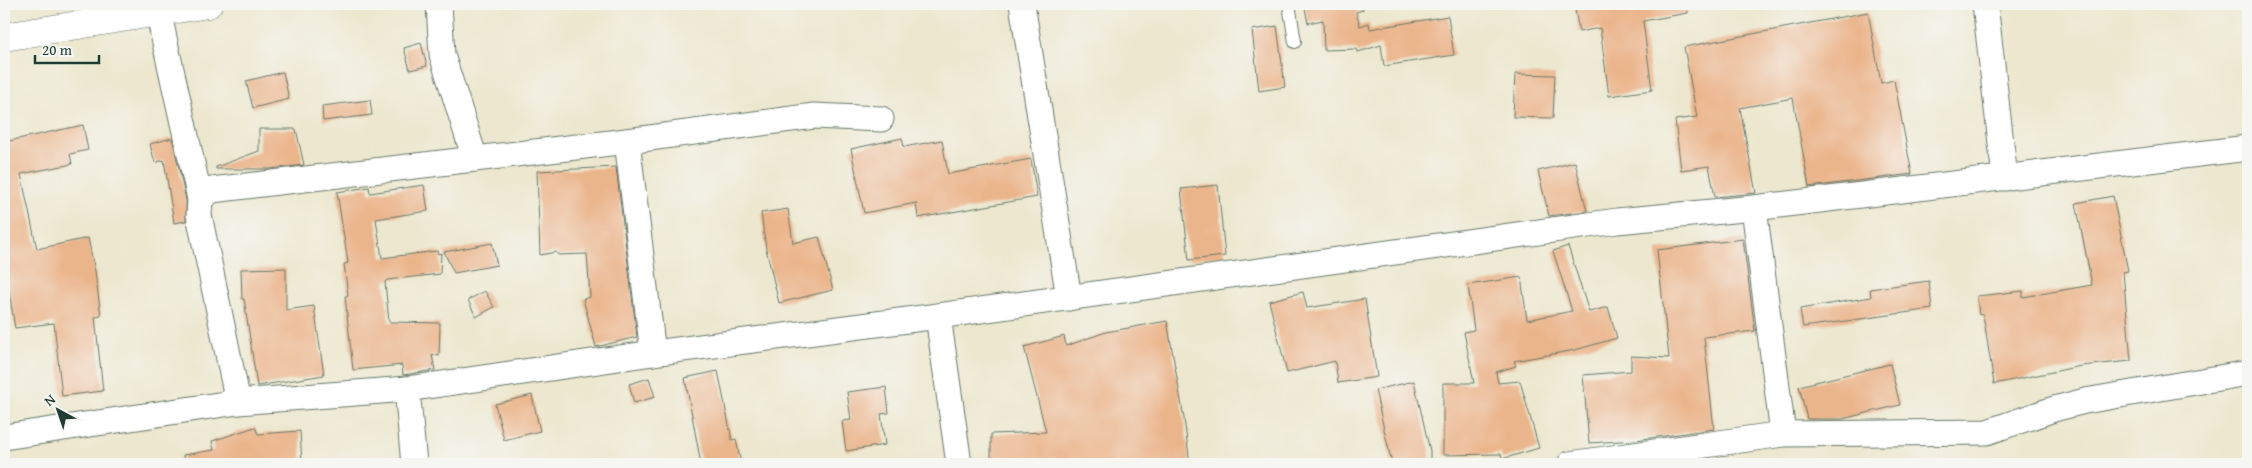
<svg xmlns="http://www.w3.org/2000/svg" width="2252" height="468" font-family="'Gentium Book Plus',serif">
  <rect width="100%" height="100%" fill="#f6f6f2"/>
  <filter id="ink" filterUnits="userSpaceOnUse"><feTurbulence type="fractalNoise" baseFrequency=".02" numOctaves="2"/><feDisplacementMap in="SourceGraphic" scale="10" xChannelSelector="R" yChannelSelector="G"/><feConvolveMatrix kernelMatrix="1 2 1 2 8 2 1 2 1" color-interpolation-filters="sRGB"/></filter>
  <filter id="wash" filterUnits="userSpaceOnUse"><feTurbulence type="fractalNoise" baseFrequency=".0096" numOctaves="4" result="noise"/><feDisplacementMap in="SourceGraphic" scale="20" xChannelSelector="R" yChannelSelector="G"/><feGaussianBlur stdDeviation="1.12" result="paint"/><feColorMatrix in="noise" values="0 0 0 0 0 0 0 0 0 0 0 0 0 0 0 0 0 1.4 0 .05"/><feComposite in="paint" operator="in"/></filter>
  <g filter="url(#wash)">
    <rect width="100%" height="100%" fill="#ece7ce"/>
    <g id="blocks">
      <g fill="#ebb58c">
        <path d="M1304,4h58l1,6 -7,2 4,14 9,-3 1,6 78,-13 6,39 -70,11 -3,-21 -23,7 -1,-3 -33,1 -1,-30 -15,3z"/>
        <path d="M1574,4h113l1,9 -45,8 9,69 -43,6 -9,-68 -21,4z"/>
        <path d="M1868,12l13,71 13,-3 18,94 -103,13 -16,-89 -53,10 16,85 -41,4 -6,-31 -28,4 -6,-50 22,-3 -13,-70z"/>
        <path d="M1277,26l8,61 -26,4 -7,-61z"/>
        <path d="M421,43l6,23 -17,4 -6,-22z"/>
        <path d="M283,72l6,27 -36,9 -7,-27z"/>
        <path d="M1515,74l40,1 -2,43 -40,-1z"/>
        <path d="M370,100l2,15 -49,6 -1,-15z"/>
        <path d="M83,125l5,25 -18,4 2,10 -51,10 16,75 51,-11 7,33 6,45 -6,1 8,74 -41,5 -8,-73 -39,5 -11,-66v-120z"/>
        <path d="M259,129h37l8,36 -34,4h-54v-2l43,-16z"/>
        <path d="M172,138l14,62v21l-12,2 -10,-63 -9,3 -5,-19z"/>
        <path d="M902,138l2,9 38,-7 6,34 83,-15 6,38 -119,21 -2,-15 -52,10 -13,-64z"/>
        <path d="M1575,162l12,49 -38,5 -11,-45z"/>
        <path d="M616,167l21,170 -41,10 -13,-48 7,-2 -3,-43 -29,1 -2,-3 -16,3 -3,-84z"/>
        <path d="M424,185l4,26 -52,8 6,39 55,-7 1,3 3,-1 -1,21 -53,6 -2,2 4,40 51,1 -1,33 -7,-1 3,15 -32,5 -1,-10 -49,5 -8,-74h3l-4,-32 4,-1 -11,-71 32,-5 1,6z"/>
        <path d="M1218,185l7,71 -36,4 -8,-71z"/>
        <path d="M2113,196l15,75 -5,1 8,89 -50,5 -87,18 -11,-70 -4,1 -2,-19 46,-5v6l69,-12 -16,-82z"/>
        <path d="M788,209l5,34 26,-6 14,53 -54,13 -13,-54 -5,-36z"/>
        <path d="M1743,239l12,92 -51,6 10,92 -78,11 -47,3 -6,-68 48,-4v-15l38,2 -12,-108z"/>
        <path d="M492,243l5,22 -43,8 -10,-21z"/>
        <path d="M1568,246l21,66 19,-5 9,31 -42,12 -61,11 2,5 -20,6 2,11 22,-2 19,67 -37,11 -1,-5 -58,1v-72h31l-10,-51 10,-2 -6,-45 53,-8 6,43 45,-9 -19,-60z"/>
        <path d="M286,268v42l28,-4 10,69 -67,11 -13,-87h-2l-1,-30z"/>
        <path d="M1929,281l3,28 -129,18 -3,-18 71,-12 -1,-8z"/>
        <path d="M485,291l9,16 -18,10 -8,-17z"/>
        <path d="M1303,292l4,16 58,-9 12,78 -39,6 -3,-22 -48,12 -18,-72z"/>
        <path d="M1167,321l17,97 6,46h-199v-30l55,-2 -22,-85 40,-11 2,10 40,-14z"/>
        <path d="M1890,364l10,41 -58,14h-35l-8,-33z"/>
        <path d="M718,371l14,69 4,-1 5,25h-40l-16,-86z"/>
        <path d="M649,378l6,19 -21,6 -5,-19z"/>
        <path d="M1414,381l16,70v13h-38l-17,-74z"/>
        <path d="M886,387l3,26 -8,1 4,31 -39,6 -4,-30 9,-1 -4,-28z"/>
        <path d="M532,395l8,36 -36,9 -9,-36z"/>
        <path d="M255,427l3,7 42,-3 2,33h-118l-1,-9 31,-5 -2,-9z"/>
      </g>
    </g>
  </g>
  <g filter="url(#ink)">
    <use href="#blocks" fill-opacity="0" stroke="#67786a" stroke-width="1"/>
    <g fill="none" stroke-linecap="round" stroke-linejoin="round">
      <g stroke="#67786a" stroke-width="14">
        <path id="lane" d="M1289,4l6,38"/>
      </g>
      <g stroke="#67786a" stroke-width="27">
        <g id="street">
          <path d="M439,4l3,51 33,104"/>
          <path d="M1022,4l47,294"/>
          <path d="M1985,4l20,174"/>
          <path d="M158,11l42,188 -1,16 39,187"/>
          <path d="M627,141l26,212"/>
          <path d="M200,199l12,-9 415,-49 187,-25 67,3"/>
          <path d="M1754,208l29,226"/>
          <path d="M938,316l21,148"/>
          <path d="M407,389l7,75"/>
          <path d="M4,437l234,-35 169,-13 246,-36 285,-37 679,-95 137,-13 494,-60"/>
          <path d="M1570,464l213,-30 204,-2 67,-23 31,-8 163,-28"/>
        </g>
      </g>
      <g stroke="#67786a" stroke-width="29">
        <path id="highway" d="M4,37l204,-33"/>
      </g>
      <use href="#lane" stroke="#fff" stroke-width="12"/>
      <use href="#street" stroke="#fff" stroke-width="25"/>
      <use href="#highway" stroke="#fff" stroke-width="28"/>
    </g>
  </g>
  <rect width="2252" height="468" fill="none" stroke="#f6f6f2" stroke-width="20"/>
  <g transform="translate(58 410) rotate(320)" stroke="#f6f6f2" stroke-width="4" paint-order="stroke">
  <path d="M0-4L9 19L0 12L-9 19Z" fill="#1f3d34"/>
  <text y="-8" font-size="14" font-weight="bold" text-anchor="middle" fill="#1f3d34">N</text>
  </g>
  <path d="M35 55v8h64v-8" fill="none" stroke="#1f3d34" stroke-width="2.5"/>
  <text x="42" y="55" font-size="15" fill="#1f3d34" stroke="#f6f6f2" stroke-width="4" paint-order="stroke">20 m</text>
</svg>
